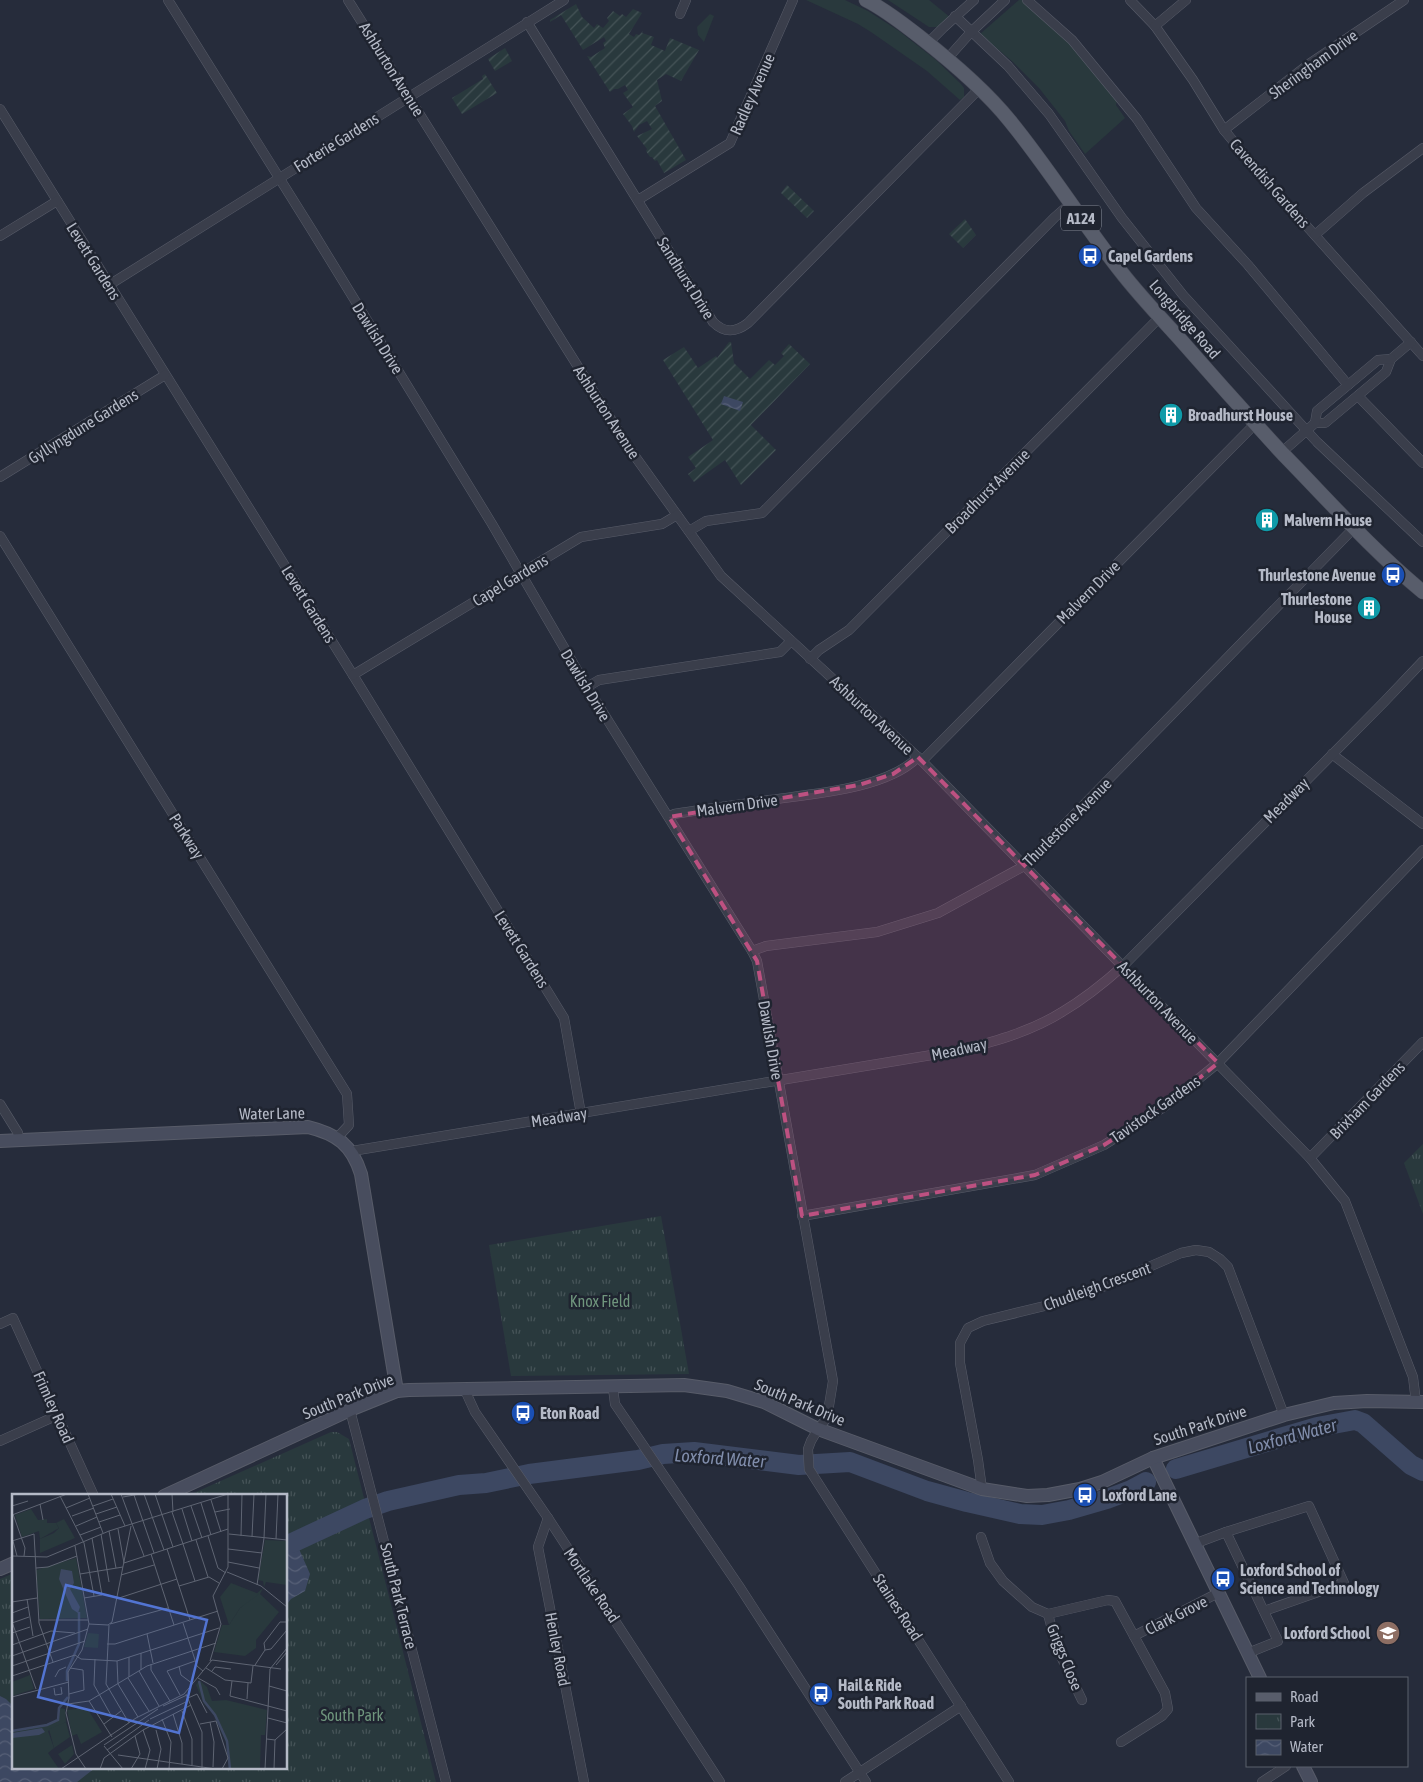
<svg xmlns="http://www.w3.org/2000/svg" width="1423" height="1782" font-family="'Asap Condensed',sans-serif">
  <defs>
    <pattern id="park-tufts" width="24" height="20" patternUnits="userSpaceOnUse" patternTransform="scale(1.25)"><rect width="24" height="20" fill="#29393d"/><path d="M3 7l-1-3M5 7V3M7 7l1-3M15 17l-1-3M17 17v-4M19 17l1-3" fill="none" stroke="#465458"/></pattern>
    <pattern id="garden-furrows" width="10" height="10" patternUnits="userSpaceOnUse" patternTransform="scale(1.25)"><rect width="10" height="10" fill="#29393d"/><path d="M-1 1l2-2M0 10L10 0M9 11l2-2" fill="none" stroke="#465458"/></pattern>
    <pattern id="water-waves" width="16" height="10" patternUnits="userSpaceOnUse" patternTransform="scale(1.25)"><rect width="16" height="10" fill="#3d4862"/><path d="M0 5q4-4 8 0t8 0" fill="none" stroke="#576077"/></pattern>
  </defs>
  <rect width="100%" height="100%" fill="#262c3b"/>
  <g fill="#29393d">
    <path d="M806,0h39l23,11 31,20 37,29 25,24 3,4v9l-4,3 -33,-29 -56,-39 -13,-8z"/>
    <path d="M888,0h41l22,18 -13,9h-9z"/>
    <path d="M1019,0h4l49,46 45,54 -1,5 9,13 -40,36 -16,-23 -4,-10 -26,-33 -26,-26 -33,-28z"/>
    <path d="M710,14l4,2 -10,26 -6,-7 -1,-8z"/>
  </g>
  <g fill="url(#park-tufts)">
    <path d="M1423,1144v70l-19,-51z"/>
    <path d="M661,1216l28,158 -178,2 -22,-131z"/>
    <path d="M331,1432h6l12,7 87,343h-436v-203l14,-6v195h272v-272h-99z"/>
  </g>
  <g fill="url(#garden-furrows)">
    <path d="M576,4l6,13 12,11 3,-4 6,4 6,-7 -2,-3 6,-7 7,5 2,-2 4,3 7,-8 9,4 -13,21 5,3 2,-3 3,1 4,-4 -1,2 12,4 -3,8 14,6 5,-13 29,12 -18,31 -15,-7 -9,6 5,21 -7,5 31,54 -22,13 -7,-13 -2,1 -3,-4h-2l-4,-6 1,-2 -10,-13 15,-7 -5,-8 -8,4 -5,7 -2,-6 -9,-12 10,-7 -10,-14 5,-3 -3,-5 -7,4h-4l-4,3 -23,-36 4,1 14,-9 -2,-5 3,-2 -2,-4 -21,13 -22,-35 -11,7v-2z"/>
    <path d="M505,48l7,13 -17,10 -7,-12z"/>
    <path d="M485,74l12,19 -35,21 -10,-16 31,-19 -1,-3z"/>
    <path d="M787,185l27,26 -7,7 -26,-25z"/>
    <path d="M965,219l11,16 -13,13 -14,-14z"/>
    <path d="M729,342h2l3,21 16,16 19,-19 6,5 9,-9 -3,-3 8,-9 21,20 -59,61 25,25 -35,35 -16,-25 -31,22 -6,-8 8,-6 -8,-11 25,-17 -50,-80 21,-13 14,21 18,-12 1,2z"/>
  </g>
  <g fill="url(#water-waves)">
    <path d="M724,396l19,6 -3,9 -19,-7z"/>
    <path d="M286,1541l13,8 11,25 -5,17 -14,8 -5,6z"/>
    <path d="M0,1696l6,3 8,8v61h81l-18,14h-77z"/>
  </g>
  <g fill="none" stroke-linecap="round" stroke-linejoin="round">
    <g stroke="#3d4862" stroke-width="20">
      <path d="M1176,1469l141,-42 38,-7 8,3 48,42 12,6"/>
      <path d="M292,1543l73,-34 23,-8 71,-16 27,-2 43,-9 109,-14 25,-6 31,-2 105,13 51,-3 77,29 40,11 53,12 22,1 27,-5 38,-11 24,-9 15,-8"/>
    </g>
    <g stroke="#585c69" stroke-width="10">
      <g id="street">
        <path d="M168,0l145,232 179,292 95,163 165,264 5,10 76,420 -6,37 -9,11 -7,12 -3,8 1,20 200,313"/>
        <path d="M348,0l281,448 92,128 201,185 388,397 35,43 68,176 3,25"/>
        <path d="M1027,0l45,40 65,79 59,89 52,57 100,120"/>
        <path d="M1130,0l25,26 38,54 31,50 45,54 154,172"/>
        <path d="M680,14l6,-14"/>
        <path d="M955,16l53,50 41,48 73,104 61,77 134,147 106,100"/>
        <path d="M527,22l186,300c11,11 22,11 35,1l231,-234"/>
        <path d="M1155,26l31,-26"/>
        <path d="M928,43l15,-15 31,-28"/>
        <path d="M947,59l24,-27 34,-32"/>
        <path d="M0,109l353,566 211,343 17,96"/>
        <path d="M1224,130l85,-66 95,-64"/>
        <path d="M638,200l92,-57 63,-143"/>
        <path d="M1315,235l48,-42 60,-45"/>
        <path d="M0,236l57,-35"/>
        <path d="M109,285l455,-285"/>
        <path d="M1358,396l65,67"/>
        <path d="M1315,423h10l61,-51 5,-13 20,-17"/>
        <path d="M1282,452l33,-29 2,-12 61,-51 13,-1"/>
        <path d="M0,477l165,-102"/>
        <path d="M689,531l17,-10 56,-8 293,-296 15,-13"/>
        <path d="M0,536l347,558 2,31 -12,13"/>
        <path d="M810,659l9,-9 30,-20 311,-313"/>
        <path d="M353,675l228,-138 81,-13 15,-9"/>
        <path d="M587,687l12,-7 181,-28 11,-11"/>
        <path d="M1332,754l91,70"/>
        <path d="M922,761l333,-337"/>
        <path d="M669,817l5,-3c31,-5 63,-9 95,-14 43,-6 118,-11 149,-43"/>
        <path d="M752,951l14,-5 111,-14 61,-19 86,-47 330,-338"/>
        <path d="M0,1104l18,29v7"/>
        <path d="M352,1151l610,-101c34,-9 70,-19 100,-38 22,-13 42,-29 61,-46l262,-265 38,-40"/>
        <path d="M1310,1158l113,-116"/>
        <path d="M802,1216l233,-41 69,-30 60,-38 54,-44 205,-213"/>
        <path d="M0,1324l13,-6 81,178"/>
        <path d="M464,1388l11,24 73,106 172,264"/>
        <path d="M613,1388l2,16 124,182 127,196"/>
        <path d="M350,1410l96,372"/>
        <path d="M0,1441l58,-26"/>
        <path d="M982,1489l-4,-29 -18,-97v-20l8,-15 15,-7 74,-18 48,-17 76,-33 15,-3 13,2 11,7 8,8 56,148"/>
        <path d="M548,1518l-10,29 46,235"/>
        <path d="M1226,1532l83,-26 35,77 -80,28"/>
        <path d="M981,1537l9,26 13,18 29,26 16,7 60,-14 7,1 50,92 3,16 -6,7 -41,26"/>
        <path d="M1194,1544l32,-12 52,109 -30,12"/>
        <path d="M1048,1614l9,34 25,52"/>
        <path d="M1134,1636l84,-43"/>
        <path d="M845,1782l116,-76"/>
        <path d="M1262,1782l24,-16"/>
      </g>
    </g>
    <g stroke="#585c69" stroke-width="14">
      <g id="secondary">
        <path d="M0,1141l308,-14c29,7 44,18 53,47l36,217"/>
        <path d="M1153,1458l107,220"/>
        <path d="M164,1496l186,-86 47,-19 12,-1 275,-5 43,6 37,11 54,27 164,60 45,7 21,-1 32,-6 22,-7 51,-24 131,-43 50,-12 33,-2 56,1"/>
        <path d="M0,1569l14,-6"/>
        <path d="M1303,1766l8,16"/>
      </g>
    </g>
    <g stroke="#434754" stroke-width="15">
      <path id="primary" d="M866,0c20,10 37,24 54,37 32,25 65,53 90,84 40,49 73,103 112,152 18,23 38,44 57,65 34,39 69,78 104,116 46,47 89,96 140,138"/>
    </g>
    <use href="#street" stroke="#3a3e4b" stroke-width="9"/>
    <use href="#secondary" stroke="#484d5e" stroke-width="12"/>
    <use href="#primary" stroke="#585d6b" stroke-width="14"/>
  </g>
  <path fill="#bd5181" fill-opacity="0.2" stroke="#bd5181" stroke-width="4" stroke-dasharray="10 6" stroke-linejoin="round" d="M918,757l300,306 -54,44 -60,38 -69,30 -233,41 -45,-255 -88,-144 190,-32 34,-11z"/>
  <defs>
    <g id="bus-disc" transform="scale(1.25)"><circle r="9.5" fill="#1a4fb4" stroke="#1f2430"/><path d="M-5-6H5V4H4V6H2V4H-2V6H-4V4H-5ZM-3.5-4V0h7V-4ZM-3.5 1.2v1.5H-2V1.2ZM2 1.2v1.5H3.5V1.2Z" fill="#fff"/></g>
    <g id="building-disc" transform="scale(1.25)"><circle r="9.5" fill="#0f9aa8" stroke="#1f2430"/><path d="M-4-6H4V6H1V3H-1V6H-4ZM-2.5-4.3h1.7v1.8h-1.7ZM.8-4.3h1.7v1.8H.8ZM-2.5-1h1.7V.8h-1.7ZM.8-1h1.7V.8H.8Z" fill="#fff"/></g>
    <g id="school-disc" transform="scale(1.25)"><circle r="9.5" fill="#8d6e63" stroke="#1f2430"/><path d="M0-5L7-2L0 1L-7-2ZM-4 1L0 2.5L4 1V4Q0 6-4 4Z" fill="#fff"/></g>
  </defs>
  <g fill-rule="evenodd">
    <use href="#bus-disc" x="1090" y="256"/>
    <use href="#building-disc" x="1171" y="415"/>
    <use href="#building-disc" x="1267" y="520"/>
    <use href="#bus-disc" x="1393" y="575"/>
    <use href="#building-disc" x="1369" y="608"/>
    <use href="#bus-disc" x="523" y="1413"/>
    <use href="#bus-disc" x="1085" y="1495"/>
    <use href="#bus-disc" x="1223" y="1579"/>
    <use href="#school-disc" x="1388" y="1633"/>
    <use href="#bus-disc" x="821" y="1694"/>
  </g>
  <g text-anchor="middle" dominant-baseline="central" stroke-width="5" stroke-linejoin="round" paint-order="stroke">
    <rect fill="#1f2430" stroke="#888d9a" stroke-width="1" x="1061" y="205.5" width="40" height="25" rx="4"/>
    <g font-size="15" font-weight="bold" fill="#b5bac7">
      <text x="1081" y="218">A124</text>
    </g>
    <g font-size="16" fill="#b5bac7" stroke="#1f2430">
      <text transform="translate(1313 64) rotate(-36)">Sheringham Drive</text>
      <text transform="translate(392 69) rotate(58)">Ashburton Avenue</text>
      <text transform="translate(752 94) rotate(-66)">Radley Avenue</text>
      <text transform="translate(336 142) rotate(-32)">Forterie Gardens</text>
      <text transform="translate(1270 183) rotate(49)">Cavendish Gardens</text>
      <text transform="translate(94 261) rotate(58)">Levett Gardens</text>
      <text transform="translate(686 278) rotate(58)">Sandhurst Drive</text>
      <text transform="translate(1185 319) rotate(49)">Longbridge Road</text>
      <text transform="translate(378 338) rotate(58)">Dawlish Drive</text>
      <text transform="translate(607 412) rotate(57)">Ashburton Avenue</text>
      <text transform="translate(83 426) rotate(-32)">Gyllyngdune Gardens</text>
      <text transform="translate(987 491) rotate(-45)">Broadhurst Avenue</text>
      <text transform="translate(510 580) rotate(-31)">Capel Gardens</text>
      <text transform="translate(1088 592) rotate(-45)">Malvern Drive</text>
      <text transform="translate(309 604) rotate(58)">Levett Gardens</text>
      <text transform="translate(586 685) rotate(59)">Dawlish Drive</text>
      <text transform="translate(872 715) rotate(43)">Ashburton Avenue</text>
      <text transform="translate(1286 800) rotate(-45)">Meadway</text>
      <text transform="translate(737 805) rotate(-8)">Malvern Drive</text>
      <text transform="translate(1067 822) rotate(-45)">Thurlestone Avenue</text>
      <text transform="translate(187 836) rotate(58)">Parkway</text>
      <text transform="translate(522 949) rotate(58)">Levett Gardens</text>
      <text transform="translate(1158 1002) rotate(46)">Ashburton Avenue</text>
      <text transform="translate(771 1040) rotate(80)">Dawlish Drive</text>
      <text transform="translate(959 1049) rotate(-12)">Meadway</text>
      <text transform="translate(1367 1100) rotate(-46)">Brixham Gardens</text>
      <text transform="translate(1155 1109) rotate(-35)">Tavistock Gardens</text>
      <text transform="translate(272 1113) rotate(-1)">Water Lane</text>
      <text transform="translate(559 1117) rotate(-9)">Meadway</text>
      <text transform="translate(1097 1286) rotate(-20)">Chudleigh Crescent</text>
      <text transform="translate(348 1396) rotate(-22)">South Park Drive</text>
      <text transform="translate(800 1402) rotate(23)">South Park Drive</text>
      <text transform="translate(54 1407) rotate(66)">Frimley Road</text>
      <text transform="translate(1200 1425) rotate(-18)">South Park Drive</text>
      <text transform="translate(592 1585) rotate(56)">Mortlake Road</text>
      <text transform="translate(399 1596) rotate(76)">South Park Terrace</text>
      <text transform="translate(898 1607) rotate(57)">Staines Road</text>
      <text transform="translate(1176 1615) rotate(-27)">Clark Grove</text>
      <text transform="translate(558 1649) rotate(79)">Henley Road</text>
      <text transform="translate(1065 1657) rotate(68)">Griggs Close</text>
    </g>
    <g font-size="16" font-weight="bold" fill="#b5bac7" stroke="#1f2430" text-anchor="start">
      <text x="1108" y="256">Capel Gardens</text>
      <text x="1188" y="415">Broadhurst House</text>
      <text x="1284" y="520">Malvern House</text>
      <text x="1376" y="575" text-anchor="end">Thurlestone Avenue</text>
      <text x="1352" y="599" text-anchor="end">Thurlestone<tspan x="1352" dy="18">House</tspan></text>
      <text x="540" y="1413">Eton Road</text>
      <text x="1102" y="1495">Loxford Lane</text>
      <text x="1240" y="1570">Loxford School of<tspan x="1240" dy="18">Science and Technology</tspan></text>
      <text x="1370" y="1633" text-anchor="end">Loxford School</text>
      <text x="838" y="1685">Hail &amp; Ride<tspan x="838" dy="18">South Park Road</tspan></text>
    </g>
    <g font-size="16" fill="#6f957d" stroke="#1f2430">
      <text x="600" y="1301">Knox Field</text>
      <text x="352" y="1715">South Park</text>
    </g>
    <g font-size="18" font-style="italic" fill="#808dab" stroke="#1f2430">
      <text transform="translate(1292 1436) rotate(-15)">Loxford Water</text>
      <text transform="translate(720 1458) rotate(4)">Loxford Water</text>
    </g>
  </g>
  <g transform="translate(12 1494)">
    <rect width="275" height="275" fill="#262c3b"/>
    <path d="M19,15l7,11 9,-1v4h9l3,5 -19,11 -1,-8 -17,6 -7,-22z" fill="#29393d"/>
    <path d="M52,25l11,19 -35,15v-14l14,-6 5,-5 -3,-5zM253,46l22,1v44l-21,-3 -2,5 -1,-6 -5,-1zM64,64l11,60 -47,1 -4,-49zM251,94l-3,6 19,18 -23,28v8l-11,8 -31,-4 8,-27h7l11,-17zM76,139l11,1 -1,14 -14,-1zM187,186l8,7 5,14 14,-1 41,10 -2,25h-4l-1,34h-31l-3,-26 -12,-28 -10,-11 -8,-19zM48,214l5,1 1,13 -18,9 6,17 -6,5 11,16h-47v-37l36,-7 11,-6zM75,214l15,24 -21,12 -4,-10 -5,2 -5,-26zM60,251l2,9 -9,10 -7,-10z" fill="#29393d"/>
    <path d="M219,89l28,11 -19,14 -11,17 -9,-28zM18,181l4,14 -22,7v-14zM54,228l4,15 -16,11 -5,-19z" fill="#29393d"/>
    <path d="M49,75l11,2 2,12 -4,6 10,18 -2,6 -6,-4 -13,-30zM30,234l3,4 -6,3 -27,3v-5z" fill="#3d4862"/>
    <path fill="none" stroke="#3d4862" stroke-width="2.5" d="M55,187v-10l12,-27v-32M187,187l5,20 11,14 12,26 3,28M0,237l35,-6 11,-5 1,-12 9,-11"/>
    <path fill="none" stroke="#5f6573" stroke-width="1" d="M76,0l15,39M99,0l14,32M109,0l23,62M132,0l20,56M143,0l18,53M160,0l1,18M122,1l20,58M48,2l24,47 10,53M111,3l17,-3M199,6l10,32M189,9l10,32M28,10l3,16M0,12l16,-5M81,12l20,-7M179,12l11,32M54,14l24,-10M170,15l10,32M160,18l11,32M203,18l15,-3M1,20l12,34 -1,8M84,20l21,-7M0,21l55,-21M60,22l22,-8M87,28l21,-7M64,32l21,-9M106,35l6,34M97,37l7,37M89,40l8,48M217,40l58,6M68,41l21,-8M196,42l10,32 8,5M229,42l1,-42M240,43l2,-43M264,45l2,-45M184,46l12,37M0,47l22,-7 5,89 14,39M1,47l4,15M171,50l12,37M63,52l14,78 -7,26 -14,22 1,26 -3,15 10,41 10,15M155,55l23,71M216,55l34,4M139,60l23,71M0,62l35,1 62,-26 119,-37M216,68l31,6M112,69l104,-34M24,74l12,-1 29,-11M215,78l34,14 26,21M68,80l43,-7M109,81l33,-10M245,91l7,-47 2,-44M167,92l30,-9 10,6M72,104l18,-3 -10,-57M15,105l6,37M104,105l61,-20M0,108l25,-4M0,119l16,-6M27,126h49M0,128l24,67M0,129l17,-6M171,129l14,43 6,5M77,130l19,1 4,-3 19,-96M98,130l58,-16M97,131l-3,59 23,39M0,139l18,-6M135,140l6,29M95,150h8l103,-33M0,151l39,-14 24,2M253,156l6,-1 16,-19M0,162l76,-27M83,165l-1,26 18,32M105,167l1,23 20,33M198,167l11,-37 -8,-28 15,-29v-72M139,170v6l19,31M243,171l10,-15 -1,-7 16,-21h7M264,171l11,-13M0,172l73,-25M167,172l2,9 12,9M194,174l19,12 26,3 2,-17M129,176v-17M127,177l20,35M200,177l3,-4 16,2M0,182l63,-21 6,4 36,2 102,-33M43,183l4,-7 7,-3M117,183v-20M116,184l21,33M186,184l18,10 4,7M220,187l-2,15 57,15M257,192l18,5M42,194l1,7 7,-1 -1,-7M57,200l15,-4 -1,-20 -13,-2M174,200l16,38v37M168,201l-13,-24 28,-10M0,203l57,-15M176,204l9,-4 10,19M235,205l1,-16M77,207l23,36M56,210l21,-3 58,-35 69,-23M151,212l24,-11M170,217l10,28v26M161,220l9,29v21M256,224l19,5M138,225l38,-18M150,225l9,23 -2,27M198,228l4,20 -1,25M92,230l17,-13M188,230l16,-3 12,37 -6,11M131,236l7,20 -5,19M144,236l5,19 -4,20M255,245l8,1 12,-11M92,251l54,-36M92,252l19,23M95,256l42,-30M106,261l98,14M49,275l75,-51 48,-24 28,-34 69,9M88,275l4,-11 39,-28 48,-25M119,275l9,-15 -5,-18M253,275l5,-100 17,-21M262,275l1,-29"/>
    <path fill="#5274d2" fill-opacity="0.15" stroke="#5274d2" stroke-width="2.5" d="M54,91l141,35 -28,113 -141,-36z"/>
    <rect width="275" height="275" fill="none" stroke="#b5bac7" stroke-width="2.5"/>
  </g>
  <rect x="1246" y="1677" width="162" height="90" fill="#1f2430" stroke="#5b606c"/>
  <rect x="1256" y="1693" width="25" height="8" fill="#585d6b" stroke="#5b606c"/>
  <text x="1290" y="1702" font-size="15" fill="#b5bac7">Road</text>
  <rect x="1256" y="1714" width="25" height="15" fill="url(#park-tufts)" stroke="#5b606c"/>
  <text x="1290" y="1727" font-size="15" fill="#b5bac7">Park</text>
  <rect x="1256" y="1740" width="25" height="15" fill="url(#water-waves)" stroke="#5b606c"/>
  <text x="1290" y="1752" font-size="15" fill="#b5bac7">Water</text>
</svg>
